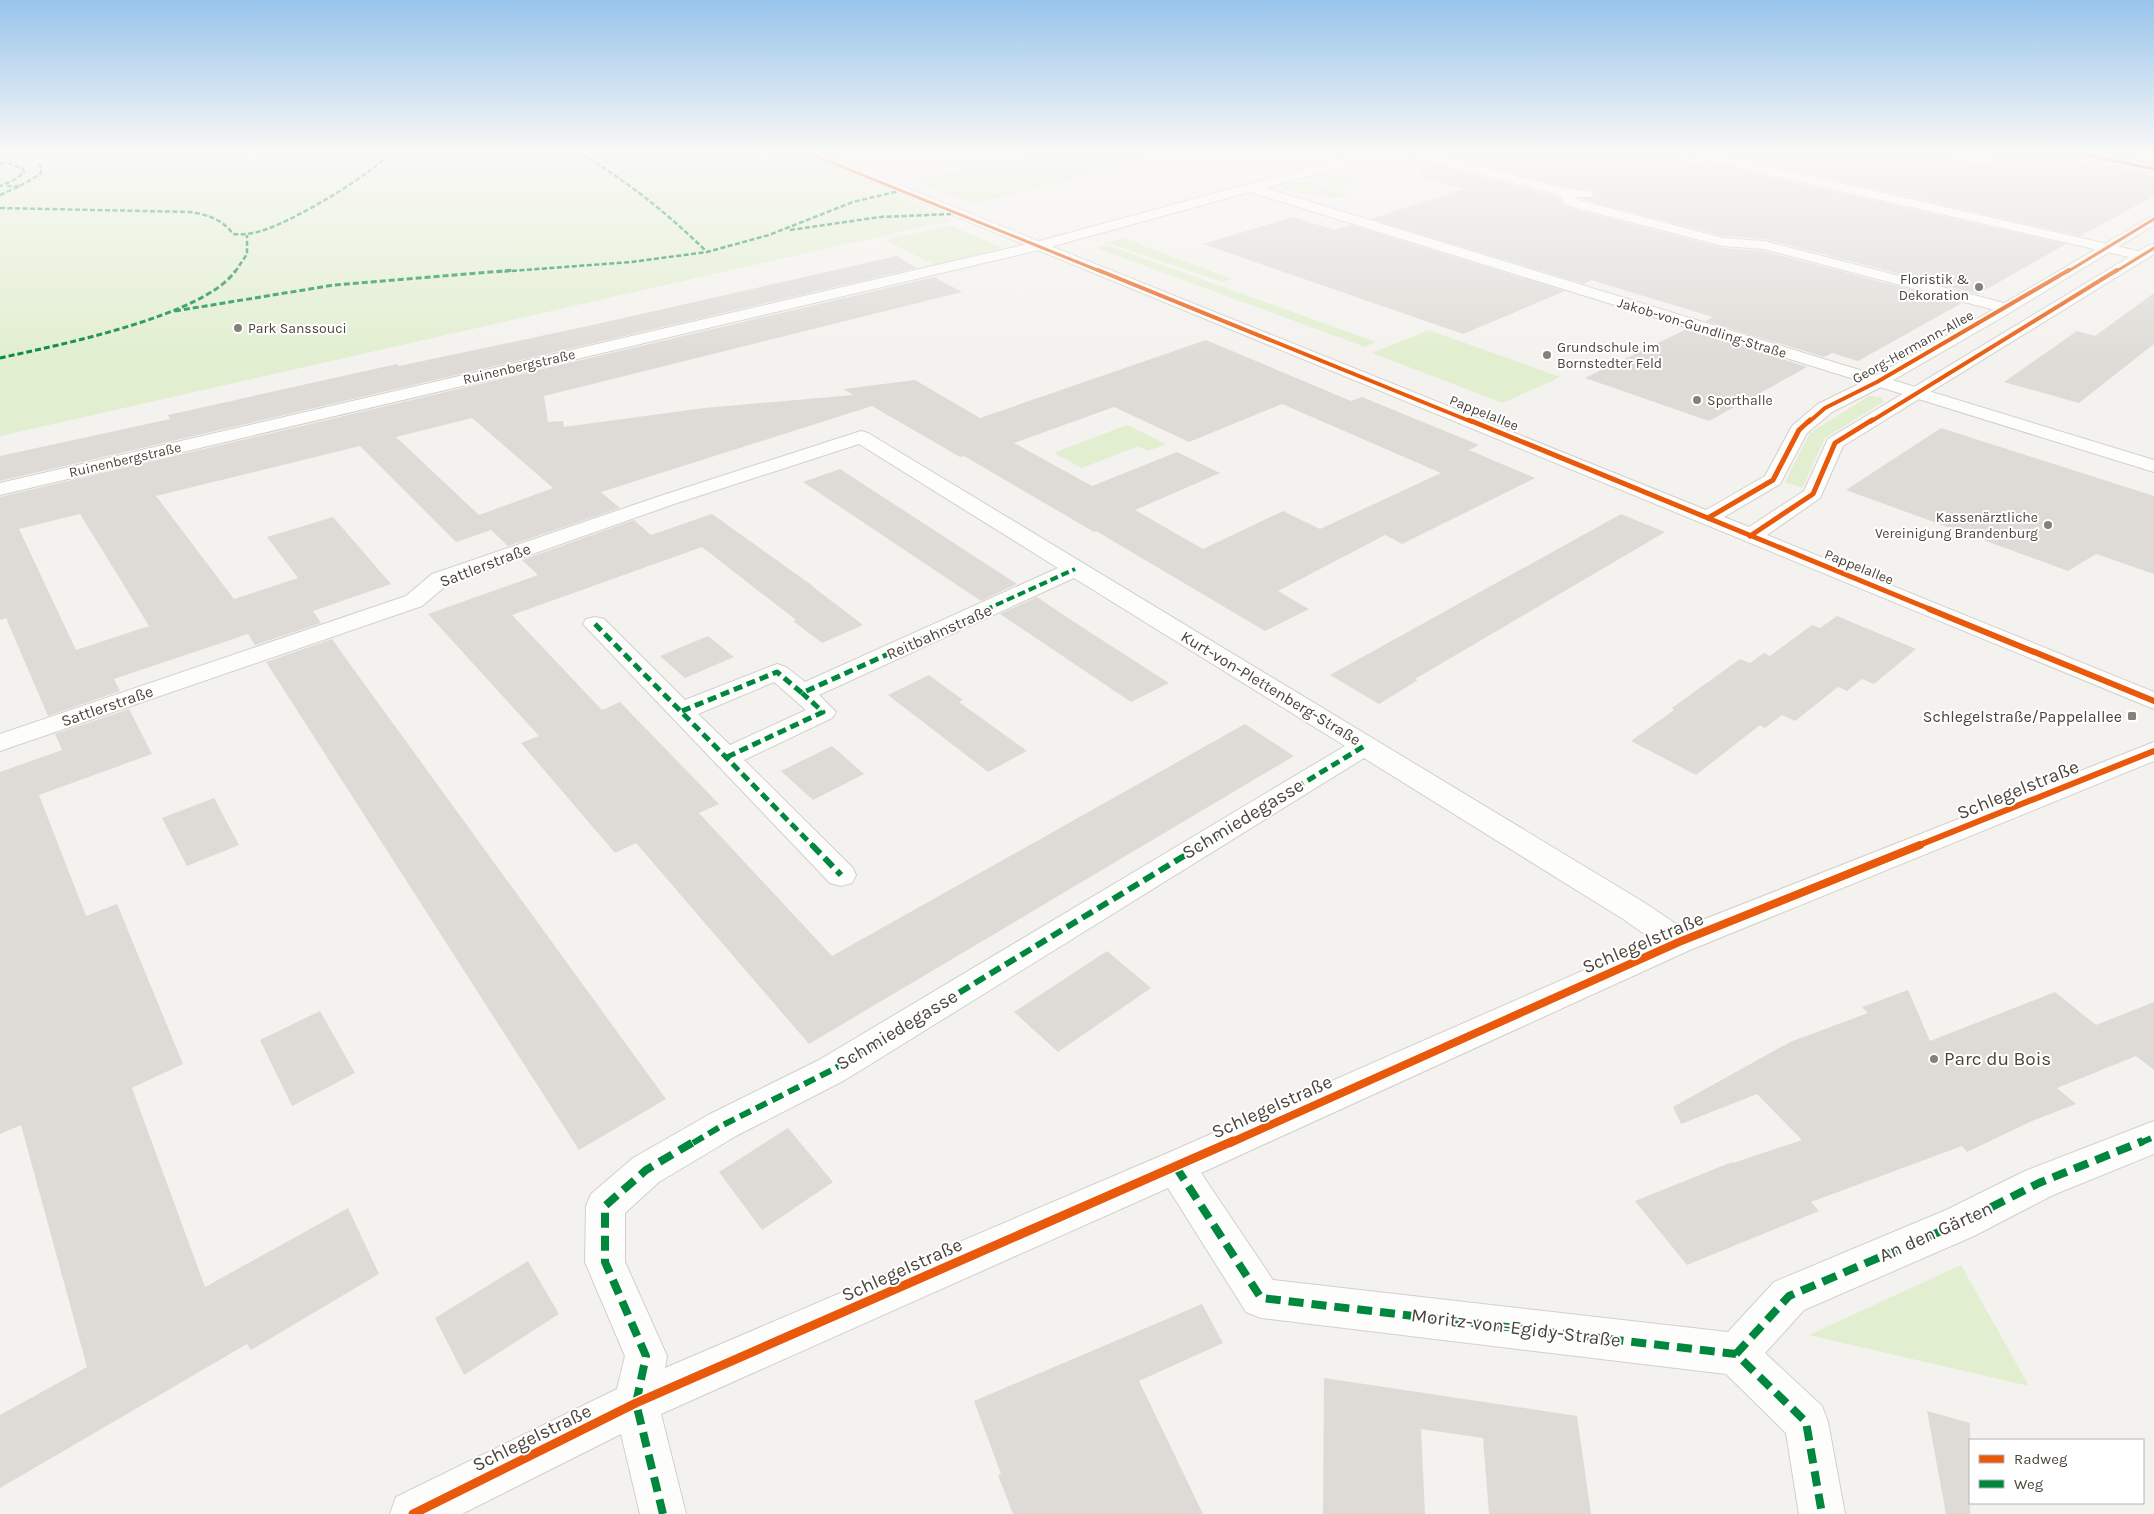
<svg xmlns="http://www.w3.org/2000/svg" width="2154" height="1514" font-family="Karla,sans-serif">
  <rect width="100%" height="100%" fill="#f4f2ee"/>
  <g fill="#e1eecf">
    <path d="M0,151h799l154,69 -953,216z"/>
    <path d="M1040,151h147l-214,53 -62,-24z"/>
    <path d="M1333,176c8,0 17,0 23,6l-15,5v3h-10l13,3 4,3 -18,2 -10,-4h-16l-23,-6c8,-2 19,-8 27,-7 11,1 16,11 26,5l-9,-3 -1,-3z"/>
    <path d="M950,225l52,23 -67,17 -50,-25z"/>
    <path d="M1124,238l15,5 -2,1 96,35 -11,3 -114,-39z"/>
    <path d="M1107,245l269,97 -11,5 -269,-99z"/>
    <path d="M1429,330l131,47 -57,26 -131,-50z"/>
    <path d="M1869,396l12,1 2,5 -58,36 -23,50 -17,-6 25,-49z"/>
    <path d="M1127,425l39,19 -18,7 -10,-5 -56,22 -28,-15z"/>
    <path d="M1961,1265l68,121 -220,-51z"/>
  </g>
  <g fill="#dedbd6" fill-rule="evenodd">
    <path d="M1431,151h212l58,14 7,-2 358,81 -88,50 -214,-55 -41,-3 -141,-37 11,-1 2,-5 -4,-4 -23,-2z"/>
    <path d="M1741,151h172l69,15 32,-15h43l7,6 9,2 -2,1 83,16v20l-74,40 -351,-81z"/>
    <path d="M1417,160l142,37 3,7 7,4 154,40 41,3 198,52 -104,58 -26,-8 -8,4 -119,-36 8,-4 -122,-37 -7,4 -213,-65 93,-30 -42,-12z"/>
    <path d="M1293,217l42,13 16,-5 214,66 -102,43 -260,-90z"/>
    <path d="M897,256l20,12 -917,213v-25l170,-37 -2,-4 229,-51 2,2 198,-42z"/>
    <path d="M934,277l28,15 -418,104 4,26 15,-1 1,6 140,-19 149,-13 -9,-6 71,-9 65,38 226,-78 145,61 11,-4 117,48 -10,5 66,28 -133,66 -17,-9 -107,56 31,18 -44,22 -169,-100 -2,1 -130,-76 -4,1 -88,-51 -271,86 19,16 -112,38 -17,-16 -35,12 -96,-96 -204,50 78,103 64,-21 -31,-41 66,-20 58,67 -78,27 8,12 -66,22 -7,-11 -134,45 6,12 -72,25 -42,-98 -6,2v-123zM1282,404l159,69 -121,56 -37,-18 -80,38 -68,-39 85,-37 -43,-21 -85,34 -78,-43 100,-36 75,35zM472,418l81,70 -74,27 -83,-78zM80,514l69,112 -73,24 -57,-121z"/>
    <path d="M2154,293v51l-75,59 -75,-21 73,-51 18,5z"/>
    <path d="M1687,329l120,38 -98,54 -124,-43z"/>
    <path d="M1941,428l213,68v78l-58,-20 -28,17 -222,-81z"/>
    <path d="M840,469l120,78 57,37 -36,17 -178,-119z"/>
    <path d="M712,514l101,72h-1l51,39 -41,18 -29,-22 3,-1 -94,-73 -190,68 90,95 18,-8 99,102 -20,9 133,143 413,-232 49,32 -485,288 -173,-201 -21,10 -94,-110 18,-7 -111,-122 110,-39 -16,-15 112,-40 17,15z"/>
    <path d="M1621,514l44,18 -250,147 3,1 -39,24 -49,-29z"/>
    <path d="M1037,597l31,21 101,65 -38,19 -131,-88z"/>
    <path d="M1837,616l79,33 -42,35 -12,-5 -15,12 -9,-4 -43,34 -13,-6 -17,13 -5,-3 -64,50 -65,-34 43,-31 -2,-2 68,-49 10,4 14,-10 6,3 42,-31 8,3z"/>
    <path d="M708,636l26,21 -49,21 -25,-22z"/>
    <path d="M332,639l20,28 314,432 -87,51 -313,-488z"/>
    <path d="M929,675l34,25 -4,2 68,49 -39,21 -100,-77z"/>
    <path d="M129,709l23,45 -113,41 47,121 31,-12 66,160 -51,24 73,199 143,-79 31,66 -128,76 -4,-6 -247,144v-73l87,-48 -66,-242 -21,9v-362l62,-22 -7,-16z"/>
    <path d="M832,746l32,28 -51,26 -32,-29z"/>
    <path d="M214,798l25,47 -52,21 -25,-48z"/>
    <path d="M1107,951l44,37 -93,64 -44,-40z"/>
    <path d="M1908,990l22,51 125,-49 41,33 58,-23v68l-18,-14 -79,32 19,16 -44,17 -65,31 -5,-6 -151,56 8,9 -132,54 -52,-64 97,-39 1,1 69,-23 -45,-46 -76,30 -8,-17 117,-65 78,-29 -6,-6z"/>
    <path d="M320,1011l35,62 -63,33 -32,-66z"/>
    <path d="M788,1128l45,54 -71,48 -43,-58z"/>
    <path d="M528,1261l31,53 -95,61 -29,-57z"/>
    <path d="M1202,1304l21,39 -84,38 64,133h-190l-15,-39 3,-1 -27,-73z"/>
    <path d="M1324,1378l253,38 14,98h-102l-6,-76 -62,-9 4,85h-102z"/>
    <path d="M1927,1411l43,12v91h-24z"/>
  </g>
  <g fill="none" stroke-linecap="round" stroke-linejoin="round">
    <g stroke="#d2d0cb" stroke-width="2">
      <g id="minor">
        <path d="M1370,151h21l-2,3 -124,34 889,272v12l-904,-280 -211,58 -1039,245v-12l1036,-241z"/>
        <path d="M1400,151h22l146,38 23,2 2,3 -2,3h-16l4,3 144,38 41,3 248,64 2,3 -2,3 -6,2 -242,-64 -41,-3 -154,-40 -6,-4 -2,-7 -159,-41z"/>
        <path d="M1677,151h24l441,101 5,1 2,3 -2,3 -5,1 -459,-105z"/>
        <path d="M2059,151h26l69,14v8l-89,-18z"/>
        <path d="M861,431l7,2 777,470 37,25 472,-186v19l-464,189 -489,223 72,107 455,52 46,-50 172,-72 79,-39 129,-50v33l-101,41 -79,41 -170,74 -39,43 57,53 6,16 17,92h-46l-13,-81 -60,-59 -465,-56 -15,-6 -78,-124 -507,226 25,100h-46l-19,-80 -159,80h-72l6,-17 221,-108 8,-33 -40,-94 1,-56 5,-12 42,-36 77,-44 109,-54 526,-314 -271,-168 -255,117 17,17 -4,6 -88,42 108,107 4,8 -4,8 -11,3 -11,-3 -247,-259 3,-5 9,-2 9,2 81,81 92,-36 9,3 19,15 253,-114 -199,-124 -185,60 -226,80 -26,22 -422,145v-17l406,-138 26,-22 228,-78zM774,682l32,28 -76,35 -32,-31zM1364,758l259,161 30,21 -490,215 -498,213 2,-12 -42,-94v-49l34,-31 77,-46 109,-56z"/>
      </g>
    </g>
    <g stroke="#d2d0cb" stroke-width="2">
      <path id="tertiary" d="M797,151h18l891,359 59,-34 27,-50 26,-22 53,-26 118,-66 165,-97v10l-153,93 -118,68 -51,26 -25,21 -27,51 -56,33 25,10 55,-36 24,-52 321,-194 5,-1v10l-311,192 -23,52 -53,37 387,157v17z"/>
    </g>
    <use href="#minor" fill="#fdfdfc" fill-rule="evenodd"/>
    <use href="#tertiary" fill="#fdfdfc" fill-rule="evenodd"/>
    <path stroke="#dbdbda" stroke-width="1" d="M2084,151l70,14"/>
    <g stroke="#00873e" stroke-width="2.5" stroke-dasharray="5 2.5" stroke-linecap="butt">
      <path d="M576,151c49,28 91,62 131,101"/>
      <path d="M0,163l12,1 11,5 1,3 -8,7 -16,7"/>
      <path d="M20,186l20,-12 2,-5 -4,-7"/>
      <path d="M0,195l20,-9h-14"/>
      <path d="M0,208l191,4c17,3 31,7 42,22 12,1 23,-1 34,-5 27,-9 109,-56 124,-78"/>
      <path d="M790,230l90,-13 71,-3"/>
      <path d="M235,272l12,-18v-19"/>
      <path d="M497,272l134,-10 76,-10 62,-17 84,-33 46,-11"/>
    </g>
    <g stroke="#00873e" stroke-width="3" stroke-dasharray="6 3" stroke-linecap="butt">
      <path d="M175,311l159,-26 180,-15"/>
      <path d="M0,358c54,-12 206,-42 236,-88"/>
    </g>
    <path stroke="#00873e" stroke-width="4" stroke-dasharray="8 4" stroke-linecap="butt" d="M985,610l90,-41"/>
    <g stroke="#00873e" stroke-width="5" stroke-dasharray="9 5" stroke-linecap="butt">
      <path d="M595,624l218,222"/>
      <path d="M682,711l95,-39 25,21 186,-84"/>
      <path d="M727,757l96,-45 -21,-19"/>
      <path d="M1200,846l166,-101"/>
    </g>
    <g stroke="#00873e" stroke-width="6" stroke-dasharray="12 6" stroke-linecap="butt">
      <path d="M812,845l29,30"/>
      <path d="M693,1143l30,-18 109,-55 370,-225"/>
      <path d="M2140,1143l14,-6"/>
    </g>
    <g stroke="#00873e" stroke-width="8" stroke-dasharray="15 8" stroke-linecap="butt">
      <path d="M1176,1167l85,131 475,56 70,68 16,92"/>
      <path d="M1736,1354l53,-58 171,-73 79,-40 104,-42"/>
      <path d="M663,1514l-27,-111 10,-47 -41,-94v-56l41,-36 49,-29"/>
    </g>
    <g stroke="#fff" stroke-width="4.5">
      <g id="cycleway-far5">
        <path d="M803,151l299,121"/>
        <path d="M2065,151l89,18"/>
        <path d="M2067,272l87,-53"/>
        <path d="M2115,272l39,-24"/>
      </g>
    </g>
    <g stroke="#fff" stroke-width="5.5">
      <g id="cycleway-far4">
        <path d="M1098,270l374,152"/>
        <path d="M1809,422l16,-14 52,-26 192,-112"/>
        <path d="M1870,422l247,-152"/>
      </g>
    </g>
    <g stroke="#fff" stroke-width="8">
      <g id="cycleway-far3">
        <path d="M1469,420l463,190"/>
        <path d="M1708,518l65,-38 26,-50 11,-10"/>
        <path d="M1750,536l63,-42 22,-51 37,-23"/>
      </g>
    </g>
    <g stroke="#fff" stroke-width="9">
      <g id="cycleway-far2">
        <path d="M1929,609l225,92"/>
        <path d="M1917,846l237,-95"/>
      </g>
    </g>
    <g stroke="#fff" stroke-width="11">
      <path id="cycleway-far1" d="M1230,1143l449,-201 241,-97"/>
    </g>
    <g stroke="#fff" stroke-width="12">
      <path id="cycleway" d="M413,1514l223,-111 597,-262"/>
    </g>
    <use href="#cycleway-far5" stroke="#e8590c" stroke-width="3"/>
    <use href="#cycleway-far4" stroke="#e8590c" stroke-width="4"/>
    <use href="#cycleway-far3" stroke="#e8590c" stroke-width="5"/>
    <use href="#cycleway-far2" stroke="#e8590c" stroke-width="6"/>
    <use href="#cycleway-far1" stroke="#e8590c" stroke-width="8"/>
    <use href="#cycleway" stroke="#e8590c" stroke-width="9"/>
  </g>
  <linearGradient id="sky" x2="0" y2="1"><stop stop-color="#98c4ec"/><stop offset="0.42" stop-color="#faf9f7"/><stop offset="1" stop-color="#faf9f7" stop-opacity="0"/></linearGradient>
  <rect width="2154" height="363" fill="url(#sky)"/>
  <g fill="#868178" stroke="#fff" stroke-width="2">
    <circle cx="1979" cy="287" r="5"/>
    <circle cx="238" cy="328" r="5"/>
    <circle cx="1547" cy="355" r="5"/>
    <circle cx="1697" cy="400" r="5"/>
    <circle cx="2048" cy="525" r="5"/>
    <rect x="2127" y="711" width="10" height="10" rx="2.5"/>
    <circle cx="1934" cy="1059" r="5"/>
  </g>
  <g text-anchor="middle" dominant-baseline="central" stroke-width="4" stroke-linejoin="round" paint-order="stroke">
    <g font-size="14" fill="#4b4439" stroke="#fff" text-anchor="start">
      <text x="1969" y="279" text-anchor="end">Floristik &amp;<tspan x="1969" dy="16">Dekoration</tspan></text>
      <text x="248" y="328">Park Sanssouci</text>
      <text x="1557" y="347">Grundschule im<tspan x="1557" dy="16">Bornstedter Feld</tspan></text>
      <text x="1707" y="400">Sporthalle</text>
      <text x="2038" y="517" text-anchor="end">Kassenärztliche<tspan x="2038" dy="16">Vereinigung Brandenburg</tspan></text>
    </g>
    <g font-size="14" fill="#4b4439" stroke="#fff">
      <text transform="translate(1702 328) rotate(17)">Jakob-von-Gundling-Straße</text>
      <text transform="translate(1913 347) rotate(-29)">Georg-Hermann-Allee</text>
      <text transform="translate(519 367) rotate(-13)">Ruinenbergstraße</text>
      <text transform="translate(1484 413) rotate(22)">Pappelallee</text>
      <text transform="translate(125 460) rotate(-13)">Ruinenbergstraße</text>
      <text transform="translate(1859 567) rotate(22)">Pappelallee</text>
    </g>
    <g font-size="16" fill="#4b4439" stroke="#fff">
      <text transform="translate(485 565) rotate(-21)">Sattlerstraße</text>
      <text transform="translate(939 632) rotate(-24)">Reitbahnstraße</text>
      <text transform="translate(1271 688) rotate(31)">Kurt-von-Plettenberg-Straße</text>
      <text transform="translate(107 706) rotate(-19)">Sattlerstraße</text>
    </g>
    <g font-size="16" fill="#4b4439" stroke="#fff" text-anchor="end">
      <text x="2122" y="716">Schlegelstraße/Pappelallee</text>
    </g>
    <g font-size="19" fill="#4b4439" stroke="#fff">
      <text transform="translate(2018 790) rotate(-22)">Schlegelstraße</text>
      <text transform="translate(1243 819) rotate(-31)">Schmiedegasse</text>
      <text transform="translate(1643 943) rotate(-23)">Schlegelstraße</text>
      <text transform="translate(897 1030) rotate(-31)">Schmiedegasse</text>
      <text transform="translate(1272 1107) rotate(-24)">Schlegelstraße</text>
      <text transform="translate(1936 1232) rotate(-24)">An den Gärten</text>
      <text transform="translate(902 1270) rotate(-24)">Schlegelstraße</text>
      <text transform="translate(1516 1328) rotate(7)">Moritz-von-Egidy-Straße</text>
      <text transform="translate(532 1438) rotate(-26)">Schlegelstraße</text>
    </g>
    <g font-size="19" fill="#4b4439" stroke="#fff" text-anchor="start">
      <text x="1944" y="1059">Parc du Bois</text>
    </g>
  </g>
  <rect x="1969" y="1439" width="175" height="65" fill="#ffffff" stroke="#b7b4b0"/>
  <rect x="1979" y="1455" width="25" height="8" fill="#e8590c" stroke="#b7b4b0"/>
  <text x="2014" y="1464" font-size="15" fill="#4b4439">Radweg</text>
  <rect x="1979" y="1480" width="25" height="8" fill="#00873e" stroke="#b7b4b0"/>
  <text x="2014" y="1489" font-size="15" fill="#4b4439">Weg</text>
</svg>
